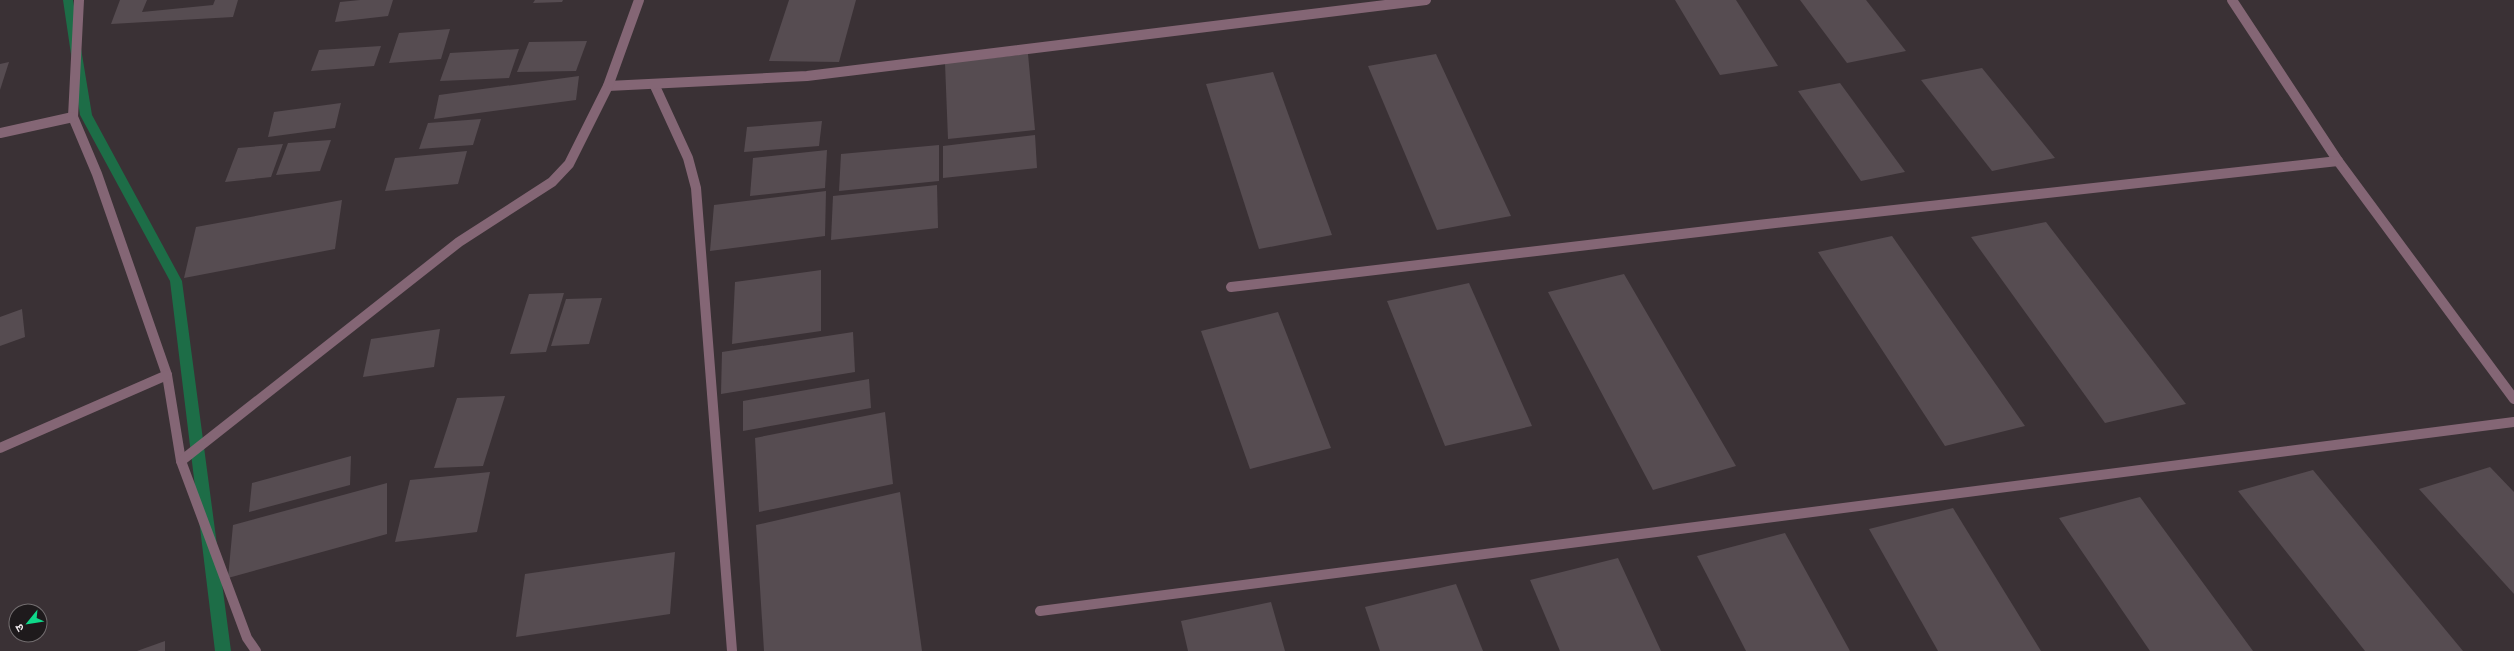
<svg xmlns="http://www.w3.org/2000/svg" width="2514" height="651" font-family="Helvetica,'Noto Sans Devanagari',sans-serif">
  <rect width="100%" height="100%" fill="#3a3135"/>
  <g fill="none" stroke-linecap="round" stroke-linejoin="round">
    <path fill="#1d6d47" fill-rule="evenodd" d="M63,0h10l19,115 90,166 49,370h-16l-45,-370 -90,-166z"/>
  </g>
  <g fill="#564c51">
    <path d="M120,0h27l-5,12 71,-7 2,-5h23l-5,17 -122,7z"/>
    <path d="M360,0h33l-5,16 -53,6 5,-20z"/>
    <path d="M535,0h28l-1,2 -29,1z"/>
    <path d="M789,0h67l-17,62 -70,-1z"/>
    <path d="M1675,0h61l42,66 -58,9z"/>
    <path d="M1800,0h66l40,51 -59,12z"/>
    <path d="M450,29l-9,30 -52,4 10,-30z"/>
    <path d="M587,41l-11,30 -59,1 12,-30z"/>
    <path d="M381,46l-7,20 -63,5 8,-21z"/>
    <path d="M519,49l-10,29 -69,3 10,-28z"/>
    <path d="M1028,54l7,76 -87,9 -3,-76z"/>
    <path d="M1436,54l75,162 -74,14 -69,-164z"/>
    <path d="M9,62l-9,28v-26z"/>
    <path d="M1982,68l73,90 -63,13 -71,-91z"/>
    <path d="M1273,72l59,163 -73,14 -53,-165z"/>
    <path d="M579,76l-3,24 -142,19 5,-24z"/>
    <path d="M1840,83l65,89 -44,9 -63,-90z"/>
    <path d="M341,103l-6,25 -67,9 6,-25z"/>
    <path d="M481,119l-8,26 -54,4 9,-26z"/>
    <path d="M822,121l-3,25 -75,6 3,-25z"/>
    <path d="M1035,135l2,33 -94,10v-32z"/>
    <path d="M331,140l-11,31 -44,4 12,-32z"/>
    <path d="M283,144l-12,33 -46,5 13,-34z"/>
    <path d="M939,145v36l-100,10 2,-37z"/>
    <path d="M827,150l-2,38 -75,8 3,-38z"/>
    <path d="M467,151l-9,33 -73,7 10,-33z"/>
    <path d="M937,185l1,43 -107,12 2,-44z"/>
    <path d="M826,191l-1,45 -115,15 4,-46z"/>
    <path d="M342,200l-7,49 -151,29 12,-51z"/>
    <path d="M2046,222l140,182 -81,19 -134,-186z"/>
    <path d="M1892,236l133,190 -80,20 -127,-194z"/>
    <path d="M821,270v61l-89,13 3,-62z"/>
    <path d="M1624,274l112,192 -83,24 -105,-198z"/>
    <path d="M1469,283l63,143 -87,20 -58,-145z"/>
    <path d="M564,293l-18,59 -36,2 19,-60z"/>
    <path d="M602,298l-13,46 -38,2 15,-47z"/>
    <path d="M22,309l3,28 -25,9v-29z"/>
    <path d="M1278,312l53,136 -81,21 -49,-138z"/>
    <path d="M440,329l-6,38 -71,10 8,-38z"/>
    <path d="M853,332l2,40 -134,22 1,-42z"/>
    <path d="M869,379l2,29 -128,23v-30z"/>
    <path d="M505,396l-22,70 -49,2 23,-70z"/>
    <path d="M885,412l8,72 -134,28 -4,-74z"/>
    <path d="M351,456l-1,29 -101,27 3,-29z"/>
    <path d="M2490,467l24,25v102l-95,-105z"/>
    <path d="M2313,470l150,181h-98l-127,-160z"/>
    <path d="M490,472l-13,60 -82,10 15,-62z"/>
    <path d="M387,483v51l-159,44 5,-53z"/>
    <path d="M900,492l22,159h-158l-8,-126z"/>
    <path d="M2140,497l113,154h-103l-91,-133z"/>
    <path d="M1953,508l88,143h-103l-69,-122z"/>
    <path d="M1785,533l65,118h-104l-49,-95z"/>
    <path d="M675,552l-5,62 -154,23 9,-63z"/>
    <path d="M1618,558l43,93h-101l-30,-71z"/>
    <path d="M1456,584l27,67h-103l-15,-44z"/>
    <path d="M1271,602l14,49h-97l-7,-30z"/>
    <path d="M165,641v10h-28z"/>
  </g>
  <g fill="none" stroke-linecap="round" stroke-linejoin="round">
    <g stroke="#846675" stroke-width="10">
      <path d="M79,0l-6,117 24,57 70,201 14,86 66,177 9,13"/>
      <path d="M2232,0l106,161 176,238"/>
      <path d="M654,84l34,74 8,30 36,463"/>
      <path d="M608,86l199,-10 619,-76"/>
      <path d="M0,133l73,-16"/>
      <path d="M1231,287l527,-62 580,-64"/>
      <path d="M0,448l167,-73"/>
      <path d="M181,461l278,-219 93,-60 17,-18 39,-78 31,-86"/>
      <path d="M1040,611l1474,-189"/>
    </g>
  </g>
  <g transform="translate(28 623) rotate(240)"><circle r="19" fill="#1e1a1c" stroke="#726d6f"/>
  <path d="M0-3L7 15L0 10L-7 15Z" fill="#0fd98a"/>
  <text y="-6" font-size="11" font-weight="bold" text-anchor="middle" fill="#efe9ec">उ</text>
  </g>
</svg>
